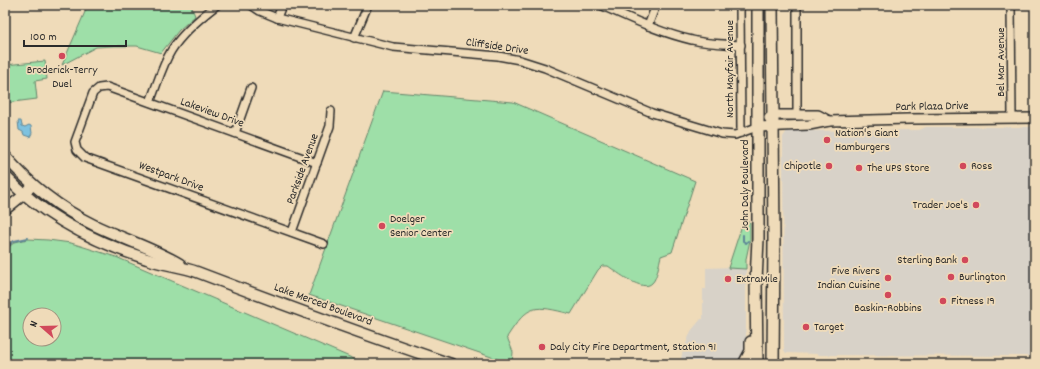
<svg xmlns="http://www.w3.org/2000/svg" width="1040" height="369" font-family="Dekko,sans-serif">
  <rect width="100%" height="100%" fill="#efdbb9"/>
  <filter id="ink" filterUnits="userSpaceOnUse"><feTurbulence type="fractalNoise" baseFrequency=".025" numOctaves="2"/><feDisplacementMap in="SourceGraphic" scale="8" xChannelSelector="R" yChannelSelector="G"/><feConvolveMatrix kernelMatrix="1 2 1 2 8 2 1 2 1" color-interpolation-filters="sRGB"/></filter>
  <g filter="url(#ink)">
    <g fill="#d8d2c8">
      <path d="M926,127h109v229l-215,-1 -3,-1 -31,-1 -2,-3 -1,-213 4,-6 132,-1z"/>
      <path d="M735,267l11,2v76l-1,7 -5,8 -4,4h-56l2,-10 9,-23 10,-12h2v-30h3v-21z"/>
    </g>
    <g fill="#9edfa8" stroke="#64856a" fill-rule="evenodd">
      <path d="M88,5h103l4,11 -16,14 -18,23 -24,-7h-23l-18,1 -34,18z"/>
      <path d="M45,61l2,18 -12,2 2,18 -32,4v-38z"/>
      <path d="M383,91l130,11 182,79 -23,71 -11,4c-2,7 -4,23 -9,27 -9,10 -35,-11 -44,-17h-6l-4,4 -27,44c-37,-9 -42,-11 -64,23l6,15 -1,12 -203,-69z"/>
      <path d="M744,219l6,4v17l-4,19v10l-18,-1z"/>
      <path d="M28,239l20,1 23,3 45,14 250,107h-361v-114l10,-8zM30,315h24v24h-24z"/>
    </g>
    <path fill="#7ec2df" stroke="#5d8697" d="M18,121h3l1,5 3,1 4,-2 2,1 1,7 -2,4 -6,-2 -1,-3 -4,-2z"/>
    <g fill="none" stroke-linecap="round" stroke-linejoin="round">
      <g stroke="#5d8697" stroke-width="2">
        <path d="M743,235v6l3,2 2,-2"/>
        <path d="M5,248l9,-7 14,-3"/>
      </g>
      <g stroke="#2b2b2b" stroke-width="10">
        <g id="minor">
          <path d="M251,5l9,6 17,7 116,29 105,9 22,4 25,8 107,45 70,21 13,1 22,-8"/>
          <path d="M600,5c30,13 60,28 92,35 16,4 32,4 49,5"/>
          <path d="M740,5l1,128"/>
          <path d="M797,5v110"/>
          <path d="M1011,5l1,113"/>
          <path d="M277,18l5,-13"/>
          <path d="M648,26l8,-21"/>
          <path d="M354,38l14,-33"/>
          <path d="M150,102c7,-17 12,-36 21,-51 11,-18 29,-33 46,-46"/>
          <path d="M235,133l16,-45"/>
          <path d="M317,163l-210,-76 -8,1 -6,5 -18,49 2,8 8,8 239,86"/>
          <path d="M292,232l38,-106 1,-15"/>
        </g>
      </g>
      <g stroke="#2b2b2b" stroke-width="12">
        <g id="tertiary">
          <path d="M769,118l4,-3h45l11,6"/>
          <path d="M757,127l52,-2 20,-4 81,-2 125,-1"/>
          <path d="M5,210l16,-13 12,-12"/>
        </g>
      </g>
      <g stroke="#2b2b2b" stroke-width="13">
        <g id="secondary">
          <path d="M5,156c25,29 54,52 89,69 29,14 59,23 86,39"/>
          <path d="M5,176c39,41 89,66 142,83 16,6 34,7 50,13 84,32 168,63 254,92"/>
        </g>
      </g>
      <g stroke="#2b2b2b" stroke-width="14">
        <g id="primary">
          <path d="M772,5l2,234 -1,125"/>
          <path d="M744,364l7,-13v-9"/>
          <path d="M757,364l-1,-83 2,-42v-234"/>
        </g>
      </g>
      <use href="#minor" stroke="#efdbb9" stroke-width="7"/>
      <use href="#tertiary" stroke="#efdbb9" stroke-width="9"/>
      <use href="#secondary" stroke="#efdbb9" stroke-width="10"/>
      <use href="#primary" stroke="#efdbb9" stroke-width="11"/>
    </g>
  </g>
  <g fill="#d1495b" stroke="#efdbb9" stroke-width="1.5">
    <circle cx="62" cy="56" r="4"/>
    <circle cx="827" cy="140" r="4"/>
    <circle cx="829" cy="166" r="4"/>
    <circle cx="963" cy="166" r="4"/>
    <circle cx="859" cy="168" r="4"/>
    <circle cx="976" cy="205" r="4"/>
    <circle cx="382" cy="226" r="4"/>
    <circle cx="965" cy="260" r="4"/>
    <circle cx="951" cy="277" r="4"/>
    <circle cx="888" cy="278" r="4"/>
    <circle cx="728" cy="279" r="4"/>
    <circle cx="888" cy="295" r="4"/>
    <circle cx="943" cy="301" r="4"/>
    <circle cx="806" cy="327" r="4"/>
    <circle cx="542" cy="347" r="4"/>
  </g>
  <g text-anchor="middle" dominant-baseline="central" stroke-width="3.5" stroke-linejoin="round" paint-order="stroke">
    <g font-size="12" fill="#2b2b2b" stroke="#efdbb9">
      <text transform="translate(497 47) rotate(8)">Cliffside Drive</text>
      <text transform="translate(1001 62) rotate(-90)">Bel Mar Avenue</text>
      <text transform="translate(730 69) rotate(-90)">North Mayfair Avenue</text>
      <text transform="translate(932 107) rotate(-1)">Park Plaza Drive</text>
      <text transform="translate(212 113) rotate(20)">Lakeview Drive</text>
      <text transform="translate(303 169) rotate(-70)">Parkside Avenue</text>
      <text transform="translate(171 177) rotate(20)">Westpark Drive</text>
      <text transform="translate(745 185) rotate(-90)">John Daly Boulevard</text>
      <text transform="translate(323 305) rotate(20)">Lake Merced Boulevard</text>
    </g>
    <g font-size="12" fill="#2b2b2b" stroke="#efdbb9" text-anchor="start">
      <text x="62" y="70" text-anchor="middle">Broderick-Terry<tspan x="62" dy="14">Duel</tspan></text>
      <text x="835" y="133">Nation's Giant<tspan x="835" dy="14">Hamburgers</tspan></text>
      <text x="821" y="166" text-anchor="end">Chipotle</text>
      <text x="971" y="166">Ross</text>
      <text x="867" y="168">The UPS Store</text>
      <text x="968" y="205" text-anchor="end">Trader Joe's</text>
      <text x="390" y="219">Doelger<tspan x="390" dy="14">Senior Center</tspan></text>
      <text x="957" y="260" text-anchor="end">Sterling Bank</text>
      <text x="880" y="271" text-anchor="end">Five Rivers<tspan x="880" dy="14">Indian Cuisine</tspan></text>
      <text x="959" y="277">Burlington</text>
      <text x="736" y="279">ExtraMile</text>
      <text x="951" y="301">Fitness 19</text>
      <text x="888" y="308" text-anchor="middle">Baskin-Robbins</text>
      <text x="814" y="327">Target</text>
      <text x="550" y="347">Daly City Fire Department, Station 91</text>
    </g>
  </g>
  <rect width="1040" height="369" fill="none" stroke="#efdbb9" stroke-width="20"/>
  <rect x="10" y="10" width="1020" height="349" fill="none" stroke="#2b2b2b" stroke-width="1.5" filter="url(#ink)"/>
  <g transform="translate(42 327) rotate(290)"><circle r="19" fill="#efdbb9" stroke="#a19580"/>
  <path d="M0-3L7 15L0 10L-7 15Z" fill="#d1495b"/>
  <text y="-6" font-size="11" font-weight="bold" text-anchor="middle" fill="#2b2b2b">N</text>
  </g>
  <path d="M24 40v6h102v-6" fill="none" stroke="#2b2b2b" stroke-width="2"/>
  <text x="30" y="40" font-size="12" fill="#2b2b2b" stroke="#efdbb9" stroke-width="3" paint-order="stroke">100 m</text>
</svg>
